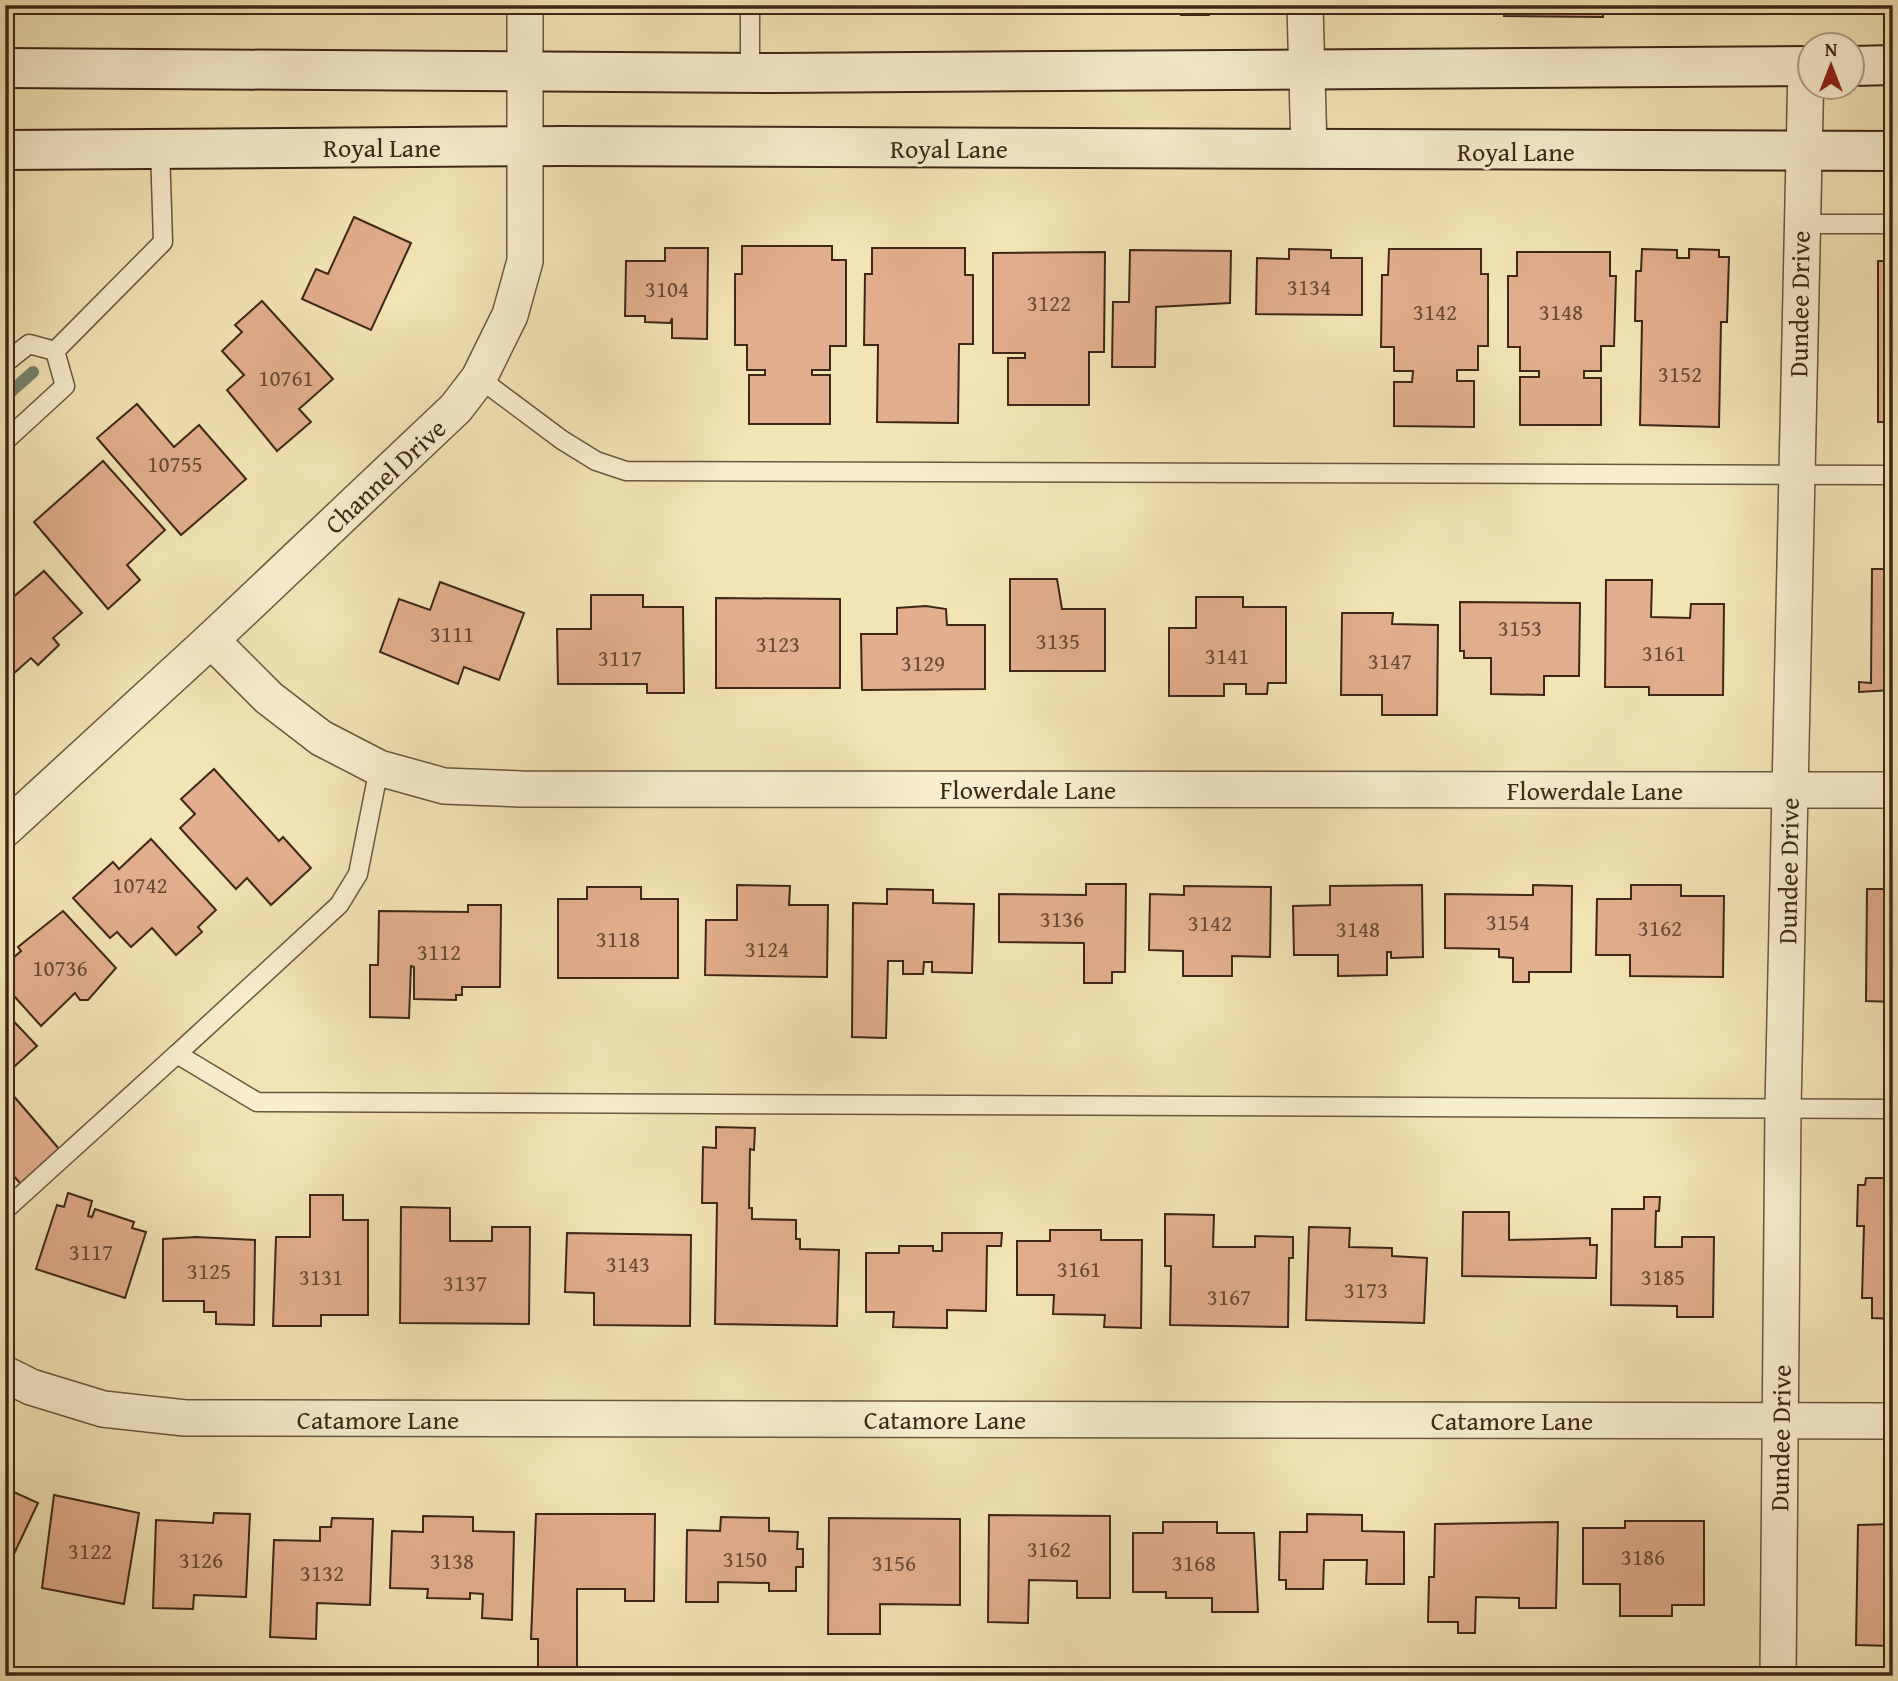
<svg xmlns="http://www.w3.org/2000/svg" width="1898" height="1681" font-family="'Gentium Book Plus',serif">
  <rect width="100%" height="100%" fill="#f2e5b5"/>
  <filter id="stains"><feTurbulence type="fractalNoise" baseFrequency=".00286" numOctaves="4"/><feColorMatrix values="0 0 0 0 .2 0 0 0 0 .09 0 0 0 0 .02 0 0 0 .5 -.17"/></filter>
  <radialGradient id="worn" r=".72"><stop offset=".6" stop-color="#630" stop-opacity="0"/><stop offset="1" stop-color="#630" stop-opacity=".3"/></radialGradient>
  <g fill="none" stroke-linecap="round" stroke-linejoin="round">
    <path stroke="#76826f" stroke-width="12" d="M5,397l28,-25"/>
  </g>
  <g fill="#e3ae8d" stroke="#3e2718" stroke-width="2">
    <path d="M811,5h78v5l-78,-1z"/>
    <rect x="1029" y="5" width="77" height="4"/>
    <path d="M1182,5h43v5l-16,-1v6h-28z"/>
    <path d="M1356,5h83v6l-83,-1z"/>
    <path d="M1473,5h136l-6,1v11l-99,-1 1,-11z"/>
    <rect x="1692" y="5" width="27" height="5"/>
    <path d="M1730,5h99h-22v6h-77z"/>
    <path d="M354,217l57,26 -40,87 -69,-31 14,-30 12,5z"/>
    <path d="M5,244h3l4,73h-7z"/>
    <path d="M742,246h90v14h14v86h-16v24h-18v5h18v49h-81v-49h16v-5h-18v-25h-12v-71h7z"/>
    <path d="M665,248h43l-1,91 -35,-1v-20l-2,5 -25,-1v-6h-20l1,-55h39z"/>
    <path d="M872,248h93v27h8v69h-14l-1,79 -81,-1 1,-77h-14l1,-71h7z"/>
    <path d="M1289,249l42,1v8h31v57l-106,-1 1,-56 32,1z"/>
    <path d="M1389,249h92v25h7v72h-10v24h-21v11h17v46l-80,-1v-44h18l1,-11h-19v-24h-13l1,-72h6z"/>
    <path d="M1642,249l35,1v8h12v-9l30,1v7h10l-2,65h-6l-2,105 -79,-2 2,-104h-7l1,-50h5z"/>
    <path d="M1130,250l101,1 -1,52 -74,4 -1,60h-43l1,-65h16z"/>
    <path d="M1105,252l-1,100h-15v53h-81v-47h17v-5h-32v-100z"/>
    <path d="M1517,252h93v24h6l-2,70h-13v25h-17v7h17v47h-81v-48h19v-6h-19v-24h-12v-71h9z"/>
    <rect x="1878" y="261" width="15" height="161"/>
    <path d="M262,301l71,78 -34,30 12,13 -34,29 -50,-61 17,-15 -22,-24 20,-19 -7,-7z"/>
    <path d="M137,404l37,43 25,-22 47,54 -65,56 -84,-97z"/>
    <path d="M103,461l62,69 -38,35 13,15 -32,29 -74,-87z"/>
    <path d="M1872,569h21v125l-1,-4 -33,2v-10l12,1z"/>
    <path d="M44,571l38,42 -29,25 6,7 -21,20 -7,-7 -18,16 -8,-9v-75l7,8z"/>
    <path d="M1010,579h47l5,30h43v62h-95z"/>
    <path d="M1606,580h46l-1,37 39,1 1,-14h33l-1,91h-74v-8h-44z"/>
    <path d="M440,582l84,31 -25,67 -35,-13 -6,17 -78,-32 19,-53 31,11z"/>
    <path d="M591,595h52v12h40l1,86h-37v-9h-89l-1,-55h34z"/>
    <path d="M1196,597h47v10h43v76h-18l-1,11h-21v-10h-22v12h-55v-68h27z"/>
    <path d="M716,598l124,1v89h-124z"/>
    <path d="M1460,602l120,1 -1,73h-35v19l-53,-1v-36h-27v-7h-4z"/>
    <path d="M926,606l20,3 1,16h38v64l-123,1 -1,-56h36v-26z"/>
    <path d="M1342,613h51l-1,11 46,1 -1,90h-55v-20h-41z"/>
    <path d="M5,682l9,9 -9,7z"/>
    <path d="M214,769l65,72 4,-4 28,31 -40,37 -24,-27 -11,11 -56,-61 15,-14 -14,-15z"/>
    <path d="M151,839l65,71 -18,17 4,5 -26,23 -24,-27 -21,19 -14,-15 -7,6 -37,-40 40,-36 6,7z"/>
    <path d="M1086,884h40l-1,88h-13v11h-28v-40l-85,-1v-48l87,1z"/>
    <path d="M737,885l53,1 -1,19h39l-1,72 -122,-2 1,-55h31z"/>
    <path d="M1422,885l1,72 -32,1v-6h-4v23l-49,1v-21h-44l-1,-49 37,-1v-19z"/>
    <path d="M1533,885l39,1 -1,86h-42v10h-16v-24l-14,-1v-8l-54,-1v-54l88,1z"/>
    <path d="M1631,885h50v11h43l-1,81 -93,-1v-21h-34l1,-56h34z"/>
    <path d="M1184,886l87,1 -1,70 -38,-1v20h-49v-25l-34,-1 1,-56 34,1z"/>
    <path d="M587,887h54v12h37v79h-120v-79h29z"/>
    <path d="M887,889l46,1v13l41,1 -2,69 -40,-1v-10h-8l-1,12h-20v-13h-15l-2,77 -34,-1 1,-134 34,1z"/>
    <path d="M1867,889h26v113l-27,-1z"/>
    <path d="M468,905h33l-1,82h-38v8h-6v5l-42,-1v-32l-3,-1 -2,52 -39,-1v-52h8l1,-54 89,1z"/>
    <path d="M63,911l53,57 -28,32h-8l-5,-7 -34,33 -36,-40v-21l16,-14 -3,-4z"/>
    <path d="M5,1012l32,34 -32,29z"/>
    <path d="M5,1086l55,64 -38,35 -17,-18z"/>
    <path d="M716,1127l39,1 -1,22 -4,-1 -1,59h3v11l44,1v19h4v10l39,1 -2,76 -122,-2 2,-121h-15l1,-56 13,1z"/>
    <path d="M1866,1178h27v141l-21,-1v-20h-10l2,-72h-7l1,-41h7z"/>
    <path d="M68,1193l24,8 -4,15 4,1 3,-8 39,13 -2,6 14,4 -21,66 -89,-29 21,-64 7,2z"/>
    <path d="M310,1195h33v25h25v95h-47v11h-48l3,-89h34z"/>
    <path d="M1644,1197h16l-1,14h-3l-1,36h27v-10h32l-1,80h-36v-11l-66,-1 1,-96h32z"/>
    <path d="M401,1207l49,1v33h42v-14h38l-1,97 -129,-1z"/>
    <path d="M1463,1212h46v28l81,-2v7h7l-1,33 -134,-2z"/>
    <path d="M1165,1214l49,1 -1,32h42v-11l38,1v21h-4l-1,69 -118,-2 1,-59h-6z"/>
    <path d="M1309,1227l41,1 -1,19 43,1v8l35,2 -3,65 -118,-3z"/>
    <path d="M1050,1230h51v10h41l-1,88 -37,-1 1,-12 -52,-1 1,-19h-37v-54h33z"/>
    <path d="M567,1233l124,2 -1,91 -96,-1v-32l-29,-1z"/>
    <path d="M942,1233h60l-1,13h-14l-1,65 -39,-1v18l-54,-1 1,-15h-28v-59h33v-7h34v5h9z"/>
    <path d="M196,1237l59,3 -1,85 -38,-1v-12h-12v-11h-41v-62z"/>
    <path d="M5,1488l33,15 -33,70z"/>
    <path d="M54,1495l85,18 -15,91 -82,-16z"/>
    <path d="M214,1513l36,1 -4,83 -52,-2 -1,14 -40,-1 3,-88 57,3z"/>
    <path d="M536,1514h119l-1,87h-29v-12h-48v83l-39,-1v-32h-7z"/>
    <path d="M1307,1514l55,1v16l42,1v52h-38l1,-24h-43l-1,29h-37v-9h-7l1,-48h27z"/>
    <path d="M989,1515l121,1v82h-33v-17l-48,-1 -1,43 -40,-1z"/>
    <path d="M423,1516l50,1v14l41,1 -2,88 -30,-2 1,-24 -13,-1v6l-43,-1 1,-9 -38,-1 2,-57 31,1z"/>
    <path d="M721,1517l48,1v13l29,1 -1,17h6v18h-7v24h-27v-8l-51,-1v20h-32l1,-72 33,1z"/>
    <path d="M332,1518l41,1 -3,86 -53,-2 -1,36 -46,-2 4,-97 46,1v-14h11z"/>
    <path d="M829,1518l131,1v86l-80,-1v30h-52z"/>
    <path d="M1625,1521h79v84h-32v11h-52v-32h-37v-56h42z"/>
    <path d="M1163,1522h54v11h37l4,79h-46v-14h-46v-6h-33v-59h30z"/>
    <path d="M1558,1522l-2,86h-37v-10l-43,-1 -1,36h-17v-11h-30l1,-45h5l1,-53z"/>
    <path d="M1893,1524v122l-37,-1 2,-120z"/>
  </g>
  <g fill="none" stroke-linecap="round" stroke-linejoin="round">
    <g stroke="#6b563f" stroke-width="21">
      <g id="service">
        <path d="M750,5v68"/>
        <path d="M1801,224h92"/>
        <path d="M5,363l24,-19 26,7 108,-109 -3,-93"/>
        <path d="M479,378l83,62 34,21 30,10 1267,4"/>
        <path d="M5,441l60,-55 -10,-35"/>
        <path d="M379,768l-21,106 -19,31 -162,149 80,48 1636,7"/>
        <path d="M5,1210l172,-156"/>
      </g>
    </g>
    <g stroke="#6b563f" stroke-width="38">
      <g id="minor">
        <path d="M1305,5l4,145"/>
        <path d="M211,640l58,58 52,40 58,30 65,18 77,3 1372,1"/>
        <path d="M5,829l206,-189 245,-232 23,-30 31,-63 15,-54v-256"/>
        <path d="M5,1374l26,13 72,22 82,9 1708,3"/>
        <path d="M1778,1676l5,-568 23,-1042"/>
      </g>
    </g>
    <g stroke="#3e2718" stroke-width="42">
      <g id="secondary">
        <path d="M1853,66l40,-1"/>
        <path d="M5,68l770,5 1036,-7"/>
        <path d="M5,150l556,-4 1332,5"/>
      </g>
    </g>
    <use href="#service" stroke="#f7eecf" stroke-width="18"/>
    <use href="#minor" stroke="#f7eecf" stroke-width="35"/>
    <use href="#secondary" stroke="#f7eecf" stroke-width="38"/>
  </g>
  <g text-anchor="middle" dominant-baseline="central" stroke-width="6" stroke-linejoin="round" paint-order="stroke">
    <g font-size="23" fill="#674935">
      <text x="1309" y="286">3134</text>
      <text x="667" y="288">3104</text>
      <text x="1049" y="302">3122</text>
      <text x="1435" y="311">3142</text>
      <text x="1561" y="311">3148</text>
      <text x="1680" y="373">3152</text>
      <text x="286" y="377">10761</text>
      <text x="175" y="463">10755</text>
      <text x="1520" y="627">3153</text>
      <text x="452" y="633">3111</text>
      <text x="1058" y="640">3135</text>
      <text x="778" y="643">3123</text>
      <text x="1664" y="652">3161</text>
      <text x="1227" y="655">3141</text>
      <text x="620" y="657">3117</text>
      <text x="1390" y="660">3147</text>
      <text x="923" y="662">3129</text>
      <text x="140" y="884">10742</text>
      <text x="1062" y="918">3136</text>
      <text x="1508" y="921">3154</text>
      <text x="1210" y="922">3142</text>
      <text x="1660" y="927">3162</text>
      <text x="1358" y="928">3148</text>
      <text x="618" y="938">3118</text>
      <text x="767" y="948">3124</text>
      <text x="439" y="951">3112</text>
      <text x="60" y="967">10736</text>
      <text x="91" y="1251">3117</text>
      <text x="628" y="1263">3143</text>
      <text x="1079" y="1268">3161</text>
      <text x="209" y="1270">3125</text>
      <text x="321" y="1276">3131</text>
      <text x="1663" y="1276">3185</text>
      <text x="465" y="1282">3137</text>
      <text x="1366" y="1289">3173</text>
      <text x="1229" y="1296">3167</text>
      <text x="1049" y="1548">3162</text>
      <text x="90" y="1550">3122</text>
      <text x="1643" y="1556">3186</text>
      <text x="745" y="1558">3150</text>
      <text x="201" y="1559">3126</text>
      <text x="452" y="1560">3138</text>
      <text x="894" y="1562">3156</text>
      <text x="1194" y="1562">3168</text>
      <text x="322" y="1572">3132</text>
    </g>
    <g font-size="26" fill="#3e2718" stroke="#f7eecf">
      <text x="382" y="147">Royal Lane</text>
      <text x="949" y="148">Royal Lane</text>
      <text x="1516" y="151">Royal Lane</text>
      <text transform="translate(1799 304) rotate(-89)">Dundee Drive</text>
      <text transform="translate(385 476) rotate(-43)">Channel Drive</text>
      <text x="1028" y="789">Flowerdale Lane</text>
      <text x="1595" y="790">Flowerdale Lane</text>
      <text transform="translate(1788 871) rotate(-89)">Dundee Drive</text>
      <text x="378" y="1419">Catamore Lane</text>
      <text x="945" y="1419">Catamore Lane</text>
      <text x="1512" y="1420">Catamore Lane</text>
      <text transform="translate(1780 1438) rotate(-89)">Dundee Drive</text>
    </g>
  </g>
  <rect width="1898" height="1681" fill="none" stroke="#f2e5b5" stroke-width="28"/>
  <rect x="7" y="7" width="1884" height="1667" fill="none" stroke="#3e2718" stroke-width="3.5"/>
  <rect x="14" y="14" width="1870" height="1653" fill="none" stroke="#3e2718" stroke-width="2"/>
  <g transform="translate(1831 66)"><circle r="33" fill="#f7eecf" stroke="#ad9e86" stroke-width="2"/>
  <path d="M0-5L12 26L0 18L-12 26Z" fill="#8f2418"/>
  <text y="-10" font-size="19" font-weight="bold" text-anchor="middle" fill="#3e2718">N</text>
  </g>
  <rect width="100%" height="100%" filter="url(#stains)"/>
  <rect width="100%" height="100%" fill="url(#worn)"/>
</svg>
